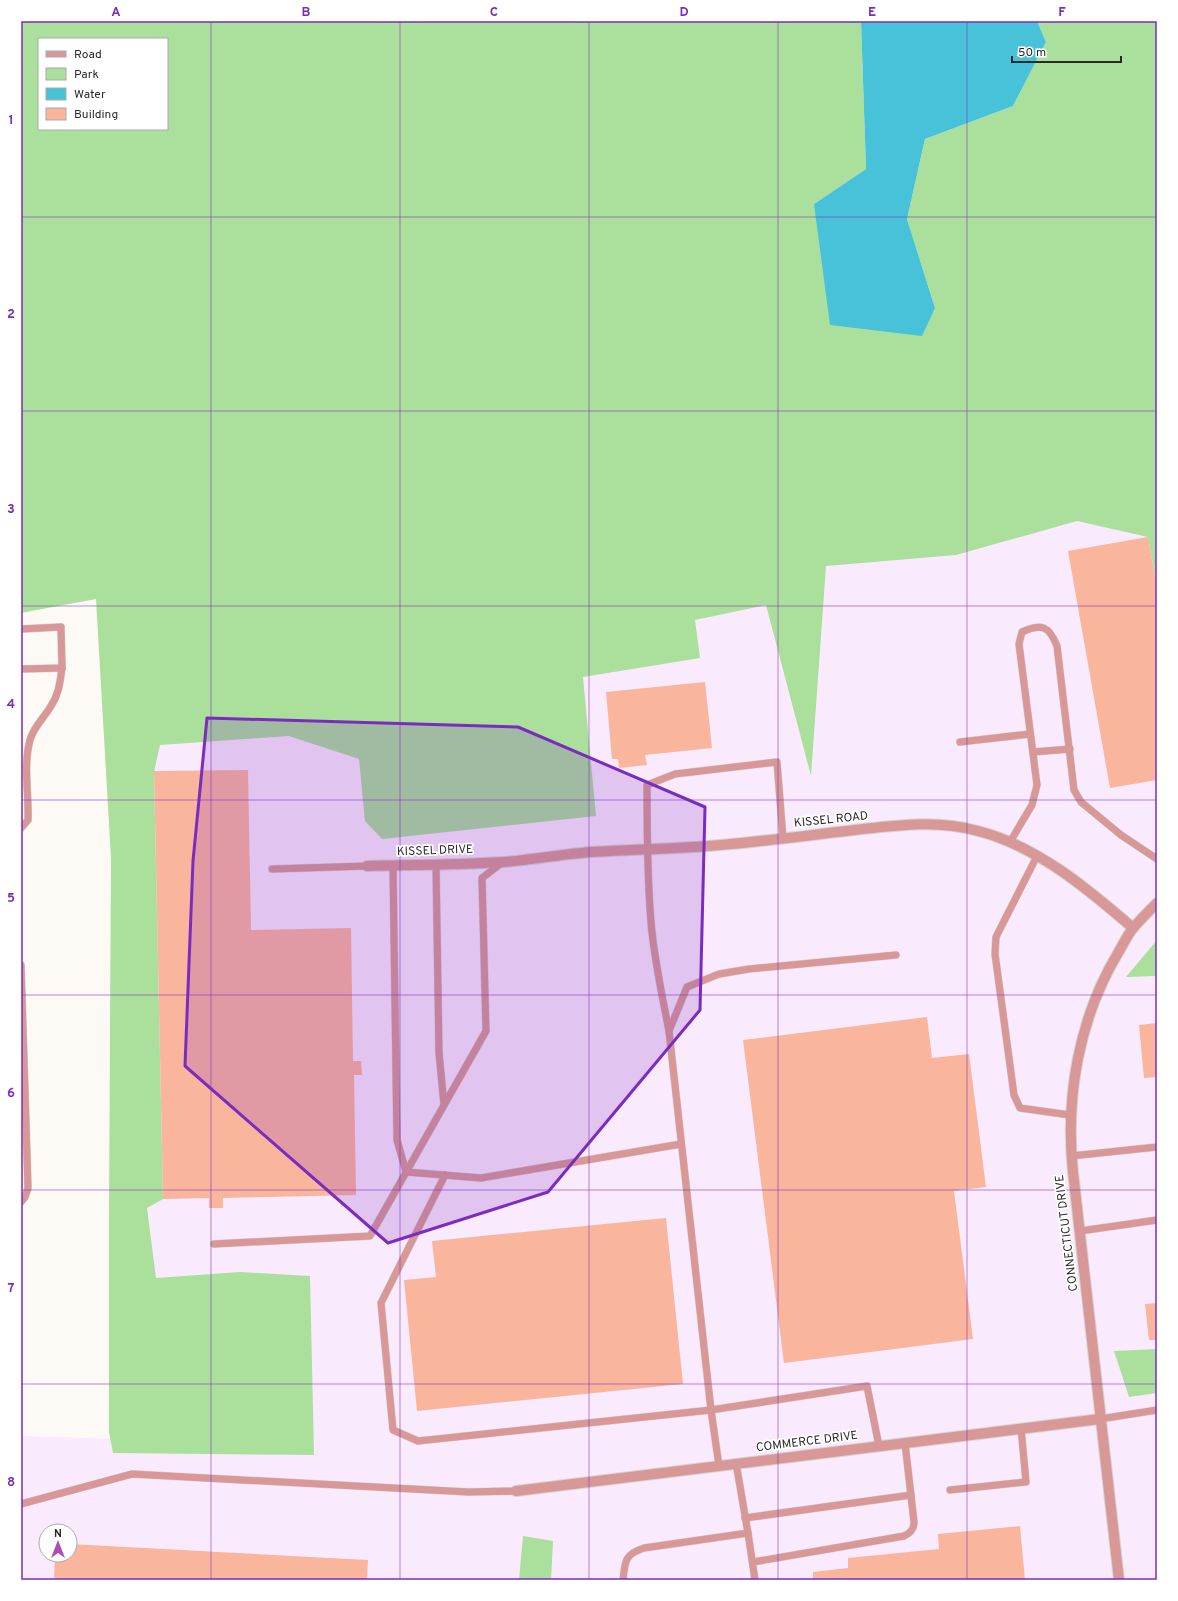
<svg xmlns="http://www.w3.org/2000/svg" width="1178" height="1601" font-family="Overpass,sans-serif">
  <rect width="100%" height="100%" fill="#fdfaf6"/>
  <path fill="#faeafd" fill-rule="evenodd" d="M1157,461v1119h-1136v-144l96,3 3,-820zM46,1531h24v24h-24z"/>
  <g fill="#abdf9c" fill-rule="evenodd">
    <path d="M21,21h840l5,148 -52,35 121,104 -28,-89 18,-80 88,-33 33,-64 -9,-21h120v567l-9,-51 -71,-16 -121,34 -130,11 -15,210 -45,-171 -71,15 5,38 -117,19 13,139 -214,23 -17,-18 -6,-62 -70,-23 -129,9 -6,27 9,427 -16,9 9,70 84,-6 70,4 4,179 -201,-2 -4,-21v-217l2,-357 -15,-259 -75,14zM39,39h128v90h-128z"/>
    <path d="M1157,940v36l-31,1z"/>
    <path d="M1157,1349v44l-28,4 -15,-46z"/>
    <path d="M523,1536l30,5 -2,39h-32z"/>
  </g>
  <path fill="#48c2d8" d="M861,21h176l9,21 -33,64 -88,33 -18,80 28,89 -13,28 -92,-11 -16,-121 52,-35z"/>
  <g fill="#fab59d">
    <path d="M1148,537l9,51v192l-47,8 -42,-237z"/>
    <path d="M705,682l7,66 -67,7 2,10 -28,3 -1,-9h-6l-6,-67z"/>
    <path d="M248,770l3,160 100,-2 2,133h8l1,14h-8l2,120 -133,3v10h-14v-10l-46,1 -9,-428z"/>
    <path d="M927,1017l5,41 37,-4 17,133 -32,4 19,148 -189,24 -41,-323z"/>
    <path d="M1157,1023v54l-13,1 -5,-53z"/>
    <path d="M666,1218l17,166 -266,27 -13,-131 32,-3 -4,-36z"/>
    <path d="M1157,1303v37h-8l-4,-36z"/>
    <path d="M1020,1526l5,54h-212v-8l35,-4v-10l91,-9 -1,-15z"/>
    <path d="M70,1544l298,16 -1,20h-313l1,-25h15z"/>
  </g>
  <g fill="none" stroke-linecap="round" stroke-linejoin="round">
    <g stroke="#d7d5d1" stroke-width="8">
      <g id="service">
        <path d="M21,629l40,-2 1,41 -41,1"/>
        <path d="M960,742l70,-8"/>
        <path d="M1033,752l37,-3"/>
        <path d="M21,828l7,-8c1,-27 -5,-54 2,-80 4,-14 14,-22 21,-34 8,-12 9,-24 11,-38"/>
        <path d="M1010,842l22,-37 5,-20 -18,-141 3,-12c20,-9 27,-6 35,14l17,144 7,12 40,33 36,24"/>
        <path d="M1037,856l-41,81 -1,17 19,141 6,13 50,7"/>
        <path d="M436,865l3,188 5,52"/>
        <path d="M393,866l4,274 9,32 75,6 200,-34"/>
        <path d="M272,869l95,-3"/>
        <path d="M21,965l7,223 -3,9 -4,5"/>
        <path d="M669,1031l18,-44 32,-13 30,-5 147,-14"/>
        <path d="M1071,1156l86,-9"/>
        <path d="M445,1175l-64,128 12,127 25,11 293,-31 156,-24 12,60"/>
        <path d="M1080,1231l77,-11"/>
        <path d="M214,1244l156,-8 116,-205 -4,-153 21,-16"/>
        <path d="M1100,1419l57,-9"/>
        <path d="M719,1466l-8,-56 -42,-379c-7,-36 -15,-72 -18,-109 -4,-46 -4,-92 -4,-137l28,-11 102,-12 6,76"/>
        <path d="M950,1490l76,-8 -5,-54"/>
        <path d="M21,1504l111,-30 336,18 48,-1"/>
        <path d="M745,1518l166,-23"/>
        <path d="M748,1533l7,47"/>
        <path d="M753,1562l151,-26c6,-3 10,-6 10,-14l-9,-79"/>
        <path d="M623,1580c2,-19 2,-26 21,-32l104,-15 -12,-70"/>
      </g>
    </g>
    <g stroke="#d7d5d1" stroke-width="12">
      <g id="minor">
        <path d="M367,866c45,-1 91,-1 136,-4 30,-2 59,-8 88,-10 47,-3 93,-3 140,-8 44,-4 88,-10 132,-15 40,-4 75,-9 115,2 59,15 110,58 155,97"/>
        <path d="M516,1491l584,-72"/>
        <path d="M1119,1580l-46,-408c-8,-75 6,-154 45,-219 5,-8 9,-18 16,-26 7,-8 15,-16 23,-24"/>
      </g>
    </g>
    <use href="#service" stroke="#d79897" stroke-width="7"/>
    <use href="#minor" stroke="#d79897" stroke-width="10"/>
  </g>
  <path fill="#7b2cbf" fill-opacity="0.2" stroke="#7b2cbf" stroke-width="3" stroke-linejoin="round" d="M207,718l311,9 187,80 -5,203 -152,182 -160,51 -203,-177 8,-205z"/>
  <path fill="none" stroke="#7b2cbf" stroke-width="1" stroke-opacity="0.55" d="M211,21v1559M400,21v1559M589,21v1559M778,21v1559M967,21v1559M21,217h1136M21,411h1136M21,606h1136M21,800h1136M21,995h1136M21,1190h1136M21,1384h1136"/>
  <g text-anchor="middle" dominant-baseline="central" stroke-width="3.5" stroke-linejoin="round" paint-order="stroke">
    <g font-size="12" fill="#2b2a28" stroke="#fff">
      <text transform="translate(831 820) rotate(-6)">KISSEL ROAD</text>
      <text transform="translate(435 851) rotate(-2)">KISSEL DRIVE</text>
      <text transform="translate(1067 1233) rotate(-97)">CONNECTICUT DRIVE</text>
      <text transform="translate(807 1442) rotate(-7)">COMMERCE DRIVE</text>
    </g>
  </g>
  <rect width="1178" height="1601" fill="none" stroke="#ffffff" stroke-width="44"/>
  <rect x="38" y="38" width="130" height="92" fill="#ffffff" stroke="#aaaaa9"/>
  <rect x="46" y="51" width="20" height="6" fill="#d79897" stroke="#aaaaa9"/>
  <text x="74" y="58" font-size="12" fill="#2b2a28">Road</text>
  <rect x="46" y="68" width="20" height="12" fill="#abdf9c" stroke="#aaaaa9"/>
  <text x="74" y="78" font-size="12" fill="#2b2a28">Park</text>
  <rect x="46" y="88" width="20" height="12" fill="#48c2d8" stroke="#aaaaa9"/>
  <text x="74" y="98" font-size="12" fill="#2b2a28">Water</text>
  <rect x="46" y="108" width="20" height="12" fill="#fab59d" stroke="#aaaaa9"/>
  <text x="74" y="118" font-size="12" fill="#2b2a28">Building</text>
  <g transform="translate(58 1543)"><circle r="19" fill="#ffffff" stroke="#aaaaa9"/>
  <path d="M0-3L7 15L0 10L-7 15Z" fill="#af4db4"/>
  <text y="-6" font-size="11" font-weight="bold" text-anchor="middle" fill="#2b2a28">N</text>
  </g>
  <path d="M1012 56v6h109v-6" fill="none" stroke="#2b2a28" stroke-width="2"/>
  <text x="1018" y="56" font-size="12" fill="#2b2a28" stroke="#ffffff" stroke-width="3" paint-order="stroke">50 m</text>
  <rect x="22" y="22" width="1134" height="1557" fill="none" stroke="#7b2cbf" stroke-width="1.5"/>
  <g font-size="13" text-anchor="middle" font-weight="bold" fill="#7b2cbf">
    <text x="116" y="16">A</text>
    <text x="306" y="16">B</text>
    <text x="494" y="16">C</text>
    <text x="684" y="16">D</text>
    <text x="872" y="16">E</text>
    <text x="1062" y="16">F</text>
    <text x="11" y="124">1</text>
    <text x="11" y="318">2</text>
    <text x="11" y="513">3</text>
    <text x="11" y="708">4</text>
    <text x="11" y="902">5</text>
    <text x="11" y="1097">6</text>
    <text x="11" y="1292">7</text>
    <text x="11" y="1486">8</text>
  </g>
</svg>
